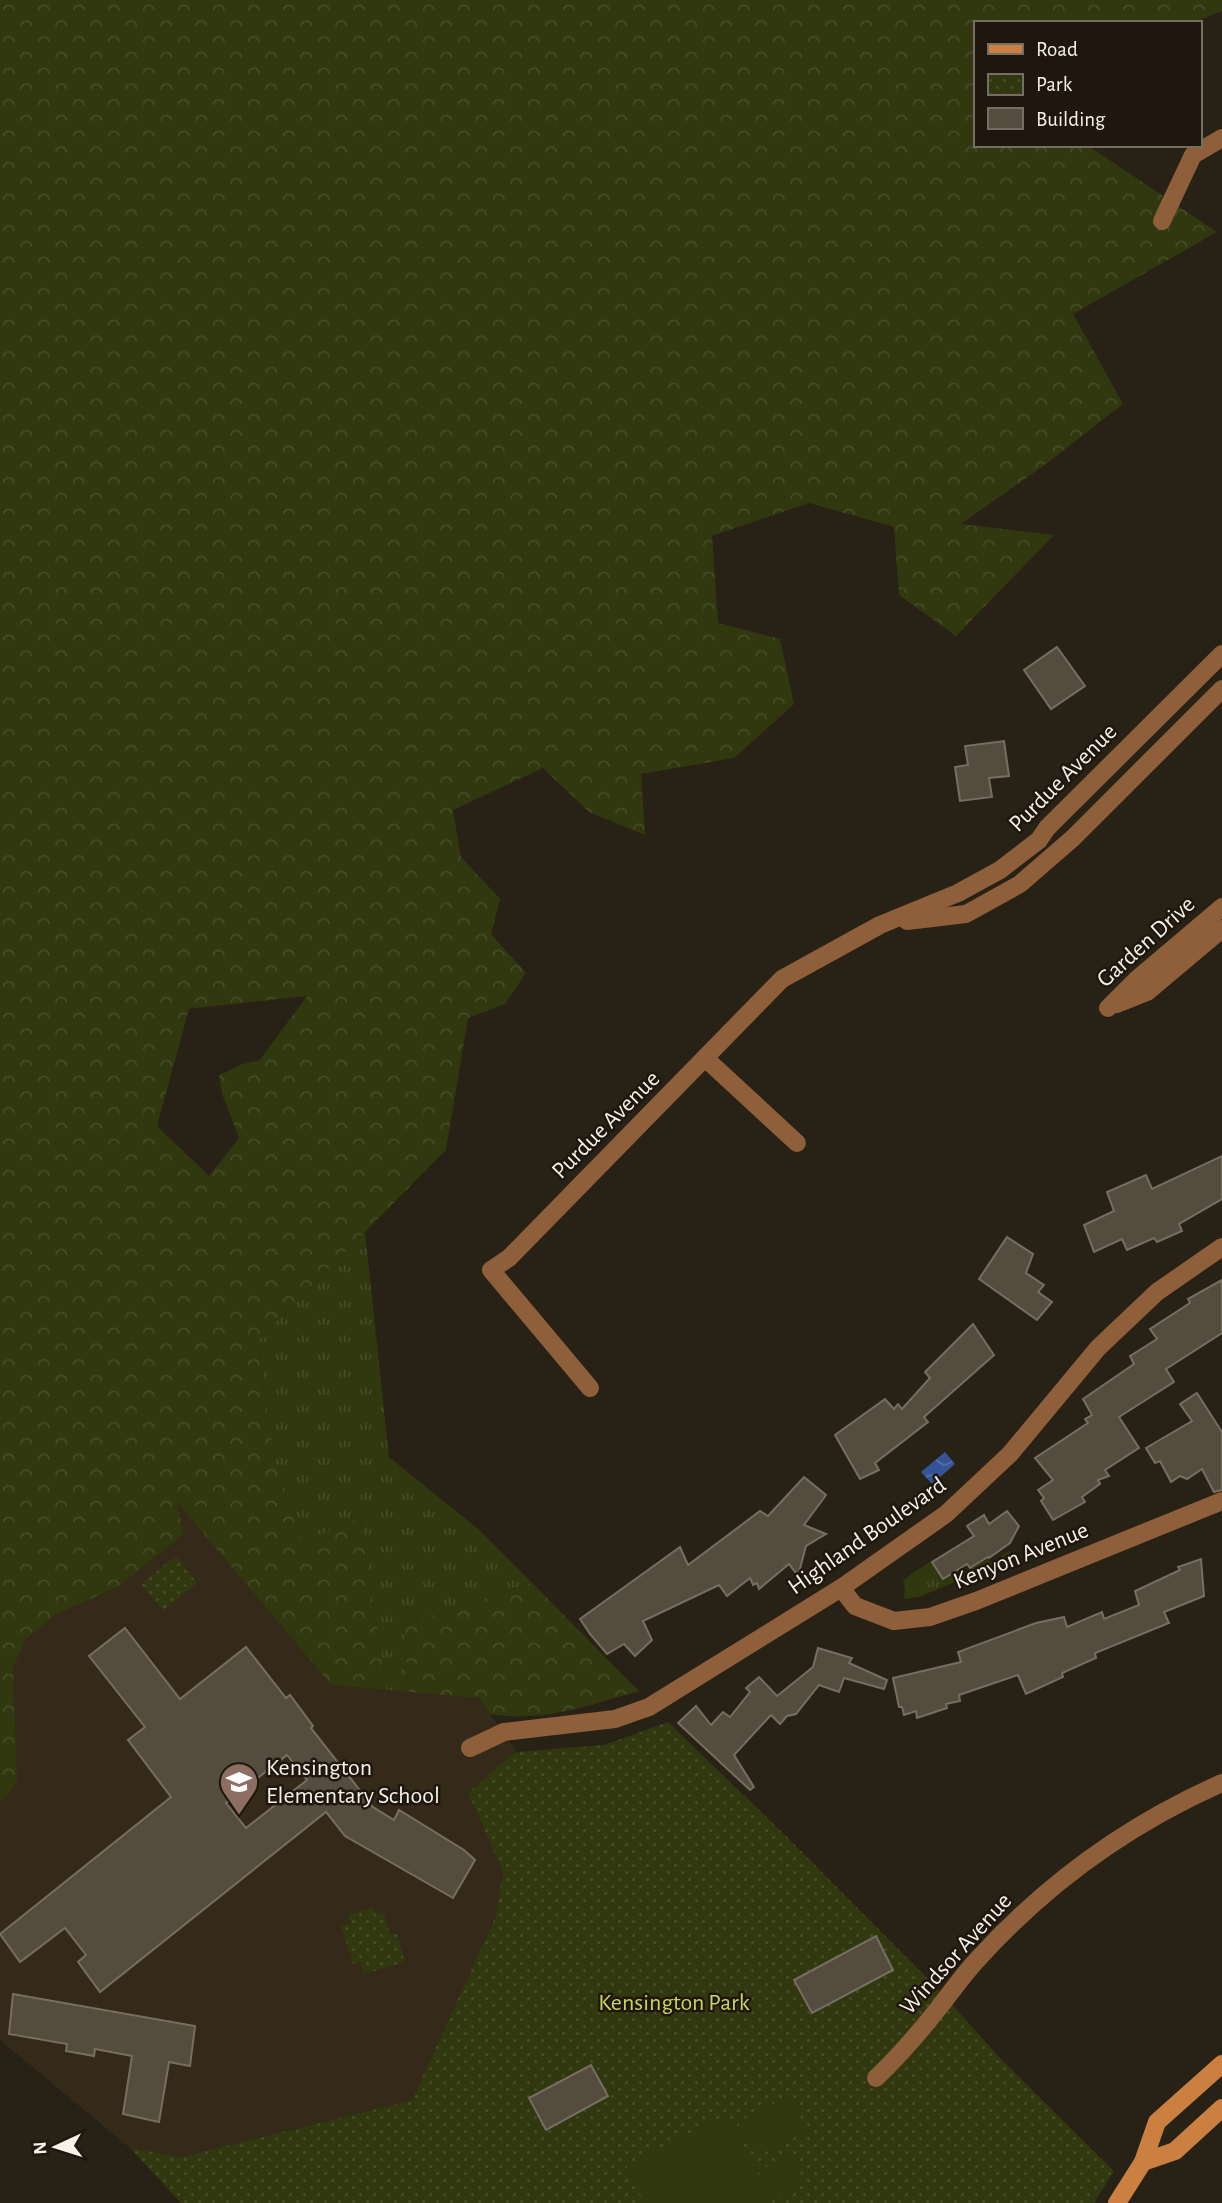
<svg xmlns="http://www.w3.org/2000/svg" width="1222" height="2203" font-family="'Alegreya Sans',sans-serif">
  <defs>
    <pattern id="grass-tufts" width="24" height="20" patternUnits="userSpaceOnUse" patternTransform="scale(1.75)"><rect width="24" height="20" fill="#31370e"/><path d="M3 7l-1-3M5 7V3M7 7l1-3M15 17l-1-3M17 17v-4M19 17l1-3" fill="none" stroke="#454b26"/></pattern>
    <pattern id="forest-crowns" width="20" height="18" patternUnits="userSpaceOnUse" patternTransform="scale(1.75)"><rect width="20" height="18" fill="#31370e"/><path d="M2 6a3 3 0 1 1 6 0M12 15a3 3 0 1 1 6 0" fill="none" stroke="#454b26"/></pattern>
    <pattern id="park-dots" width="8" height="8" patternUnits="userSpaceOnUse" patternTransform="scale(1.75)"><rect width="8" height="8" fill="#31370e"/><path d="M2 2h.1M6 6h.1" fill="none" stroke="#454b26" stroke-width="1.8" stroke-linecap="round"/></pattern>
    <pattern id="water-waves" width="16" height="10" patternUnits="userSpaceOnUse" patternTransform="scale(1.75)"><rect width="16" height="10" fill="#355498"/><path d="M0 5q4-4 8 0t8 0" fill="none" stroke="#536da7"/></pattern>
  </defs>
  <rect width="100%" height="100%" fill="#282116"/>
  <path fill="#352a19" d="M140,1458l191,227 148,13 38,54 -9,5 -40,36 35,79 -8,46 -83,182 -231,57 -51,-9 -130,-108v-440z"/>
  <g fill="url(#grass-tufts)">
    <path d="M365,1232l24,225 89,72 54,54 -129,42 6,67 -22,-2 -27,-172 -57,24 -28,-82 -18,-119z"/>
    <path d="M1009,1551l6,6 -96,40 -15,2 1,-10 -2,-9 28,-19 12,17 14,-8 4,4 27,-15 3,4z"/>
  </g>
  <g fill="url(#forest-crowns)" fill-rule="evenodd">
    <path d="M0,0h1222v11l-29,12h-218v122h112l130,87 -144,82 50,90 -77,60 -85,60 93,11 -98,101 -57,-41 -5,-68 -85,-24 -97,33 6,87 62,16 14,65 -60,54 -93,16 4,61 -56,-23 -46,-44 -90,42 8,47 39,42 -9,35 35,39 -21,31 -37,14 -22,132 -189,191 18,119 28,82 57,-24 27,172 -56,-5 -155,-184 8,33 -67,53 -64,29 -27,23 -13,28 4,115 -17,21zM307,996l-48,65c-16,1 -25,8 -40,14l3,19 17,44 -30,38 -52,-50 32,-117z"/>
    <path d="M532,1583l107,108c-49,14 -98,32 -149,23l-11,-16 -70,-6 -6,-67z"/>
  </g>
  <g fill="url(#park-dots)">
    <path d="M176,1556l21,27 -34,28 -22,-27z"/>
    <path d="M668,1722l120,116 153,154 57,64 116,115 -20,32h-913l-51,-55 51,9 231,-57 83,-182 8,-46 -35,-79 40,-36 9,-5 87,-7z"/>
    <path d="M373,1908l2,6 9,-2 6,23 7,-1 8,28 -41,12 -3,-12 -8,2 -12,-38 10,-3 -3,-8z"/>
  </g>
  <g fill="#31370e">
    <path d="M789,2096l18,34 -51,27 -18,-35z"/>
    <path d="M728,2114l44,89h-127l-19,-38z"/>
    <path d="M790,2154l15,29 -32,16 -15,-28z"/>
  </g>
  <path fill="url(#water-waves)" d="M945,1452l10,12 -23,20 -11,-12z"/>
  <g fill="#554c40" stroke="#776e61" stroke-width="2" fill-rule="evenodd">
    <path d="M1057,647l28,39 -34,23 -27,-39z"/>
    <path d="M1004,741l5,35 -20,2 3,19 -32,4 -5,-34 13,-2 -3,-19z"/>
    <path d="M1222,1156v43l-43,25 3,7 -25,11 -3,-4 -27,12 -5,-11 -28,13 -10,-27 30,-14 -7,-19 39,-17 6,14z"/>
    <path d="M1007,1237l26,17 -7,19 18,12 -6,7 14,10 -15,18 -58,-41z"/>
    <path d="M1222,1280v53l-56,36 8,13 -55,35 20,31 -34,22 4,6 -11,4 2,4 -18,13 3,5 -32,18 -12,-19 3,-3 -6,-8 15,-10 -18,-22 53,-35 -3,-4 7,-4 -9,-16 51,-35 -4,-8 27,-17 -7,-10 40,-26 -2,-4z"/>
    <path d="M973,1324l21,31 -70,62 4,5 -53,41 4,7 -19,9 -25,-44 50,-36 9,10 4,-5 4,5 28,-31 -5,-6z"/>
    <path d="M1197,1393l25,39v58l-8,2 -12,-23 -15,10 -7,-3 -9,6 -11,-21 -5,2 -9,-15 46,-27 -12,-17z"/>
    <path d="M804,1477l22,18 -22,30 22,9 -20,12 -8,30 -9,-12 -30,25 -2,-6 -4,2 -3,-7 -23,18 -8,-11 -76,36 9,19 -17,16 -11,-12 -17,10 -17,-20 -10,-15 100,-72 8,18 72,-54 8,5z"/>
    <path d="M1007,1511l12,15 -9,17 -21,15 -1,-1 -18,11 -3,-4 -24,15 -11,-17 42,-26 -7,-10 17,-11 5,9z"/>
    <path d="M1201,1559l3,37 -40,16 5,11 -74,30 1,5 -34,15 1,4 -37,17 -8,-19 -59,20 1,6 -14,3 1,4 -30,10 -1,-7 -12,4 -2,-8h-3l-6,-29 68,-16 -3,-10 78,-29 28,-6 3,10 35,-15 2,7 35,-14 -4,-14 45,-21 -2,-3z"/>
    <path d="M125,1628l55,71 66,-52 40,51 4,-3 23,31 -2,2 62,79 21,13 5,-10 65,40 11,10 -22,38 -108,-62 -19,-24 -226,180 -22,-30 8,-7 -21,-27 -45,34 -20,-28 171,-137 -43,-57 17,-13 -56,-71zM287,1755l20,25 -61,48 -20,-25z"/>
    <path d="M818,1648l34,10 -3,5 38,17 -3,9 -40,-11 -5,14 -20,-7 -23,29 -9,2 -7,8 -9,-9 -37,40 20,32 -4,3 -72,-67 18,-17 15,19 12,-13 7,5 20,-25 -4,-4 13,-11 18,19 36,-29z"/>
    <path d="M876,1936l17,34 -81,43 -18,-33z"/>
    <path d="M13,1994l182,32 -5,40 -21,-4 -10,60 -36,-8 9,-58 -37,-7 -1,7 -28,-5 1,-7 -58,-10z"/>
    <path d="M591,2065l17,31 -62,34 -17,-32z"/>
  </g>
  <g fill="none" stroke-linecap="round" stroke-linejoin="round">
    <g stroke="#8e5f3a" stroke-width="18">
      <path d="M1162,221l31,-66 29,-17"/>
      <path d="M907,921l59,-7 54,-30 53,-46 149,-149"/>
      <path d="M1117,1004l30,-12 75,-63"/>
      <path d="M1108,1008l29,-29 85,-72"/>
      <path d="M706,1059l91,84"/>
      <path d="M590,1388l-99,-118 18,-12 273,-279 98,-54 78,-32 42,-23 39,-30 8,-12 175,-174"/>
      <path d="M841,1588l14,18 39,15 36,-4 46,-16 246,-100"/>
      <path d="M470,1748l34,-16 111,-13 34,-12 192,-119 105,-74 64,-60 88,-106 59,-56 65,-45"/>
      <path d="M876,2078c22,-21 42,-44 61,-68 13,-16 25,-34 40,-50 68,-75 152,-136 245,-177"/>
    </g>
    <g stroke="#cb8042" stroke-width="18">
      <path d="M1143,2162l32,-11 47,-43"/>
      <path d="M1117,2203l26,-41 14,-40 65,-58"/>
    </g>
  </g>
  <defs>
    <g id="school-pin" transform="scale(2.0125)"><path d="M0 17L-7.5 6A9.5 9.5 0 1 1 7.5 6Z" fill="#8d6e63" stroke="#1f170d"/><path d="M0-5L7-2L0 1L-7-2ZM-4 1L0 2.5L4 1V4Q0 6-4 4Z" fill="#fff"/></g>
  </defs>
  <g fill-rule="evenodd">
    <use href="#school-pin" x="239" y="1782"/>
  </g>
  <g text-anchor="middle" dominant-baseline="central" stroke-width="5" stroke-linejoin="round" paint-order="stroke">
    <g font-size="24" fill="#f6f1ea" stroke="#1f170d">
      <text transform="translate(1063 778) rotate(-45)">Purdue Avenue</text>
      <text transform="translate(1146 942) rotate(-42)">Garden Drive</text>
      <text transform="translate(606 1125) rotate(-45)">Purdue Avenue</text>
      <text transform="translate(867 1536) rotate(-35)">Highland Boulevard</text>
      <text transform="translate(1021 1556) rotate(-22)">Kenyon Avenue</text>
      <text transform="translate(956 1954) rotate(-48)">Windsor Avenue</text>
    </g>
    <g font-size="24" fill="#f6f1ea" stroke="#1f170d" text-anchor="start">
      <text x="266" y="1768">Kensington<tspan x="266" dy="28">Elementary School</tspan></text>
    </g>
    <g font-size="24" fill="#c4d65c" stroke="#1f170d">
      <text x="674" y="2003">Kensington Park</text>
    </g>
  </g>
  <rect x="974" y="21" width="228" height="126" fill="#1f170d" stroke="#756e65" stroke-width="2"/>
  <rect x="988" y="44" width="35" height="10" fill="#cb8042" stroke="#756e65" stroke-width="2"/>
  <text x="1036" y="56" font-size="21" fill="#f6f1ea">Road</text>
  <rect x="988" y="74" width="35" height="21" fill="url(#park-dots)" stroke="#756e65" stroke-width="2"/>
  <text x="1036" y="91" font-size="21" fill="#f6f1ea">Park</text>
  <rect x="988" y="108" width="35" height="21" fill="#554c40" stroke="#756e65" stroke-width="2"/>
  <text x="1036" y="126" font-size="21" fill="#f6f1ea">Building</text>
  <g transform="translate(56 2147) rotate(266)" stroke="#1f170d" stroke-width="5" paint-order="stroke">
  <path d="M0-5L12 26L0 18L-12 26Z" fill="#f6f1ea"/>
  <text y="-10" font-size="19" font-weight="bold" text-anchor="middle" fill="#f6f1ea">N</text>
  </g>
</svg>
